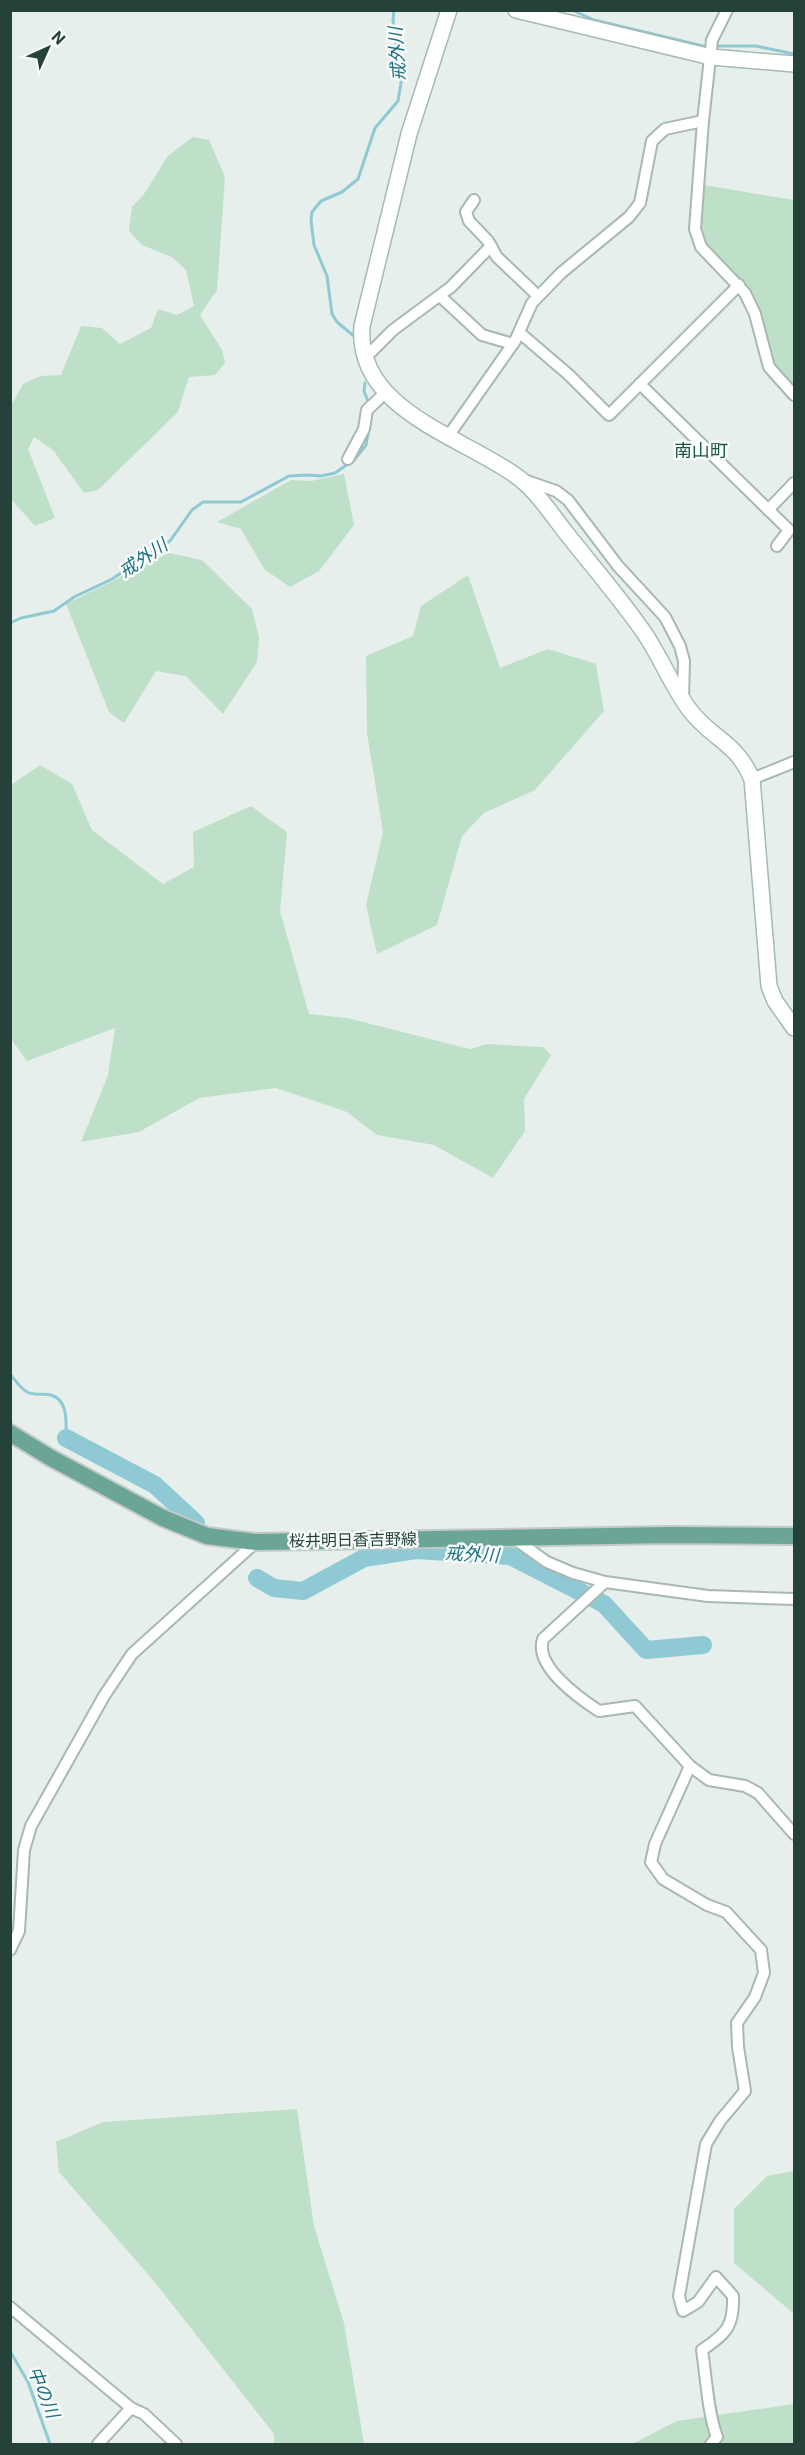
<svg xmlns="http://www.w3.org/2000/svg" width="805" height="2455" font-family="Roboto,'Noto Sans JP',sans-serif">
  <rect width="100%" height="100%" fill="#e6efeb"/>
  <g fill="#bfe0c8">
    <path d="M193,137l16,3 16,37 -8,113 -17,25 22,35 3,13 -10,12 -26,2 -11,35 -80,78 -14,3 -31,-43 -19,-13 -6,12 27,69 -20,8 -24,-27v-93l12,-22 17,-8 21,-1 20,-49 21,2 18,16 31,-16 7,-19 19,6 17,-9 -8,-36 -14,-13 -30,-12 -13,-14 3,-24 12,-13 24,-38z"/>
    <path d="M704,185l90,15v188l-20,-25 -20,-66 -21,-24 -30,-27 -4,-19z"/>
    <path d="M344,474l10,51 -35,46 -29,16 -26,-18 -23,-40 -24,-7 74,-42 20,1z"/>
    <path d="M169,553l33,7 50,49 7,28 -2,25 -34,52 -37,-38 -30,-5 -32,52 -15,-11 -43,-108z"/>
    <path d="M468,575l32,93 48,-19 48,15 8,47 -69,79 -51,23 -22,23 -25,89 -60,29 -11,-49 17,-73 -16,-99 -1,-77 47,-20 8,-30z"/>
    <path d="M40,765l32,19 20,46 71,54 31,-17 -1,-35 58,-26 36,26 -7,79 29,103 38,4 123,31 17,-5 56,3 8,8 -27,44 1,32 -32,47 -59,-33 -57,-10 -30,-23 -71,-24 -77,10 -60,34 -58,10 27,-67 7,-47 -88,33 -16,-22v-254z"/>
    <path d="M297,2109l17,117 30,97 20,121h-90v-10l-121,-154 -94,-108 -3,-30 47,-20z"/>
    <path d="M794,2171v143l-60,-51v-54l33,-33z"/>
    <path d="M794,2404v40h-162l45,-23z"/>
  </g>
  <g fill="none" stroke-linecap="round" stroke-linejoin="round">
    <g stroke="#8ec9d4" stroke-width="3">
      <path d="M572,10l22,10 109,26h53l38,8"/>
      <path d="M355,337l-18,-15 -5,-8 -5,-38 -13,-31 -3,-24 1,-9 9,-11 21,-9 16,-13 17,-51 23,-27 3,-18 -8,-63 1,-10"/>
      <path d="M365,383l-1,8 5,13"/>
      <path d="M10,623l11,-5 33,-7 20,-14 38,-18 58,-38 22,-31 11,-8h38l48,-26 18,-1 14,1 14,-3 20,-14 11,-14 3,-17"/>
      <path d="M10,1374c5,6 10,14 17,18 7,4 16,1 24,3 18,5 15,29 15,43"/>
      <path d="M10,2351l18,31 22,62"/>
    </g>
    <g stroke="#8ec9d4" stroke-width="18">
      <path d="M66,1438l89,47 41,38"/>
      <path d="M257,1578l17,10 29,3 61,-33 52,-8 94,6 94,48 42,46 57,-5"/>
    </g>
    <g stroke="#a8b8b2" stroke-width="14">
      <g id="street">
        <path d="M727,10l-15,30 -9,81 -8,108 6,18 44,46 10,21 14,53 25,28"/>
        <path d="M474,200l-8,12 3,9 19,20 9,16 41,39"/>
        <path d="M440,296l42,39 31,9"/>
        <path d="M520,333l49,42 40,40 130,-130"/>
        <path d="M366,357l27,-27 58,-43 40,-41"/>
        <path d="M640,384l149,146 -12,16"/>
        <path d="M449,435l66,-94 17,-38 29,-30 68,-56 11,-14 12,-62 13,-12 38,-8"/>
        <path d="M348,459l16,-30 3,-19 18,-17"/>
        <path d="M524,480l32,11 12,9 50,66 47,51 15,29 4,15 -1,38"/>
        <path d="M768,510l26,-27"/>
        <path d="M752,779l42,-17"/>
        <path d="M513,1538l34,24 26,11 32,9 103,14 86,3"/>
        <path d="M605,1582l-62,57c-9,27 36,59 56,72l36,-5 55,60 19,14 36,6 13,7 36,41"/>
        <path d="M690,1766l-35,78 -4,18 12,17 44,26 19,7 35,38 3,23 -9,24 -18,26 1,24 7,44 -25,30 -14,23 -27,152 4,15 15,-9 18,-25 17,19c1,30 -6,37 -31,54 4,26 6,64 15,87l-6,7"/>
        <path d="M10,1950l9,-19 5,-81 7,-24 73,-130 28,-42 124,-112"/>
        <path d="M10,2307l121,101 13,6 32,30"/>
        <path d="M98,2444l33,-36"/>
      </g>
    </g>
    <g stroke="#a4bbb3" stroke-width="18">
      <g id="secondary">
        <path d="M449,10l-40,124 -47,192c-7,85 103,111 157,152 19,15 33,37 48,56 26,33 54,65 78,100 16,24 27,52 44,75 22,30 47,32 63,70l17,207 6,15 19,27"/>
        <path d="M516,10l195,47 83,7"/>
      </g>
    </g>
    <g stroke="#c2cac8" stroke-width="20">
      <path id="primary" d="M10,1433l41,25 112,60 44,18 49,6 412,-7 126,1"/>
    </g>
    <use href="#street" stroke="#fff" stroke-width="10"/>
    <use href="#secondary" stroke="#fff" stroke-width="15"/>
    <use href="#primary" stroke="#6aa596" stroke-width="16"/>
  </g>
  <g text-anchor="middle" dominant-baseline="central" stroke-width="5" stroke-linejoin="round" paint-order="stroke">
    <g font-size="16" fill="#24423a" stroke="#f7fbf9">
      <text transform="translate(353 1540) rotate(-1)">桜井明日香吉野線</text>
    </g>
    <g font-size="18" font-style="italic" fill="#1c6f80" stroke="#f7fbf9">
      <text transform="translate(397 54) rotate(-94)">戒外川</text>
      <text transform="translate(143 558) rotate(-34)">戒外川</text>
      <text transform="translate(472 1554) rotate(3)">戒外川</text>
      <text transform="translate(44 2392) rotate(68)">中の川</text>
    </g>
    <g font-size="18" fill="#1f5548" stroke="#f7fbf9">
      <text x="701" y="450">南山町</text>
    </g>
  </g>
  <rect width="805" height="2455" fill="none" stroke="#24423a" stroke-width="24"/>
  <g transform="translate(48 48) rotate(45)" stroke="#f7fbf9" stroke-width="4.5" paint-order="stroke">
  <path d="M0-4.5L10 22L0 15L-10 22Z" fill="#24423a"/>
  <text y="-9" font-size="16" font-weight="bold" text-anchor="middle" fill="#24423a">N</text>
  </g>
</svg>
